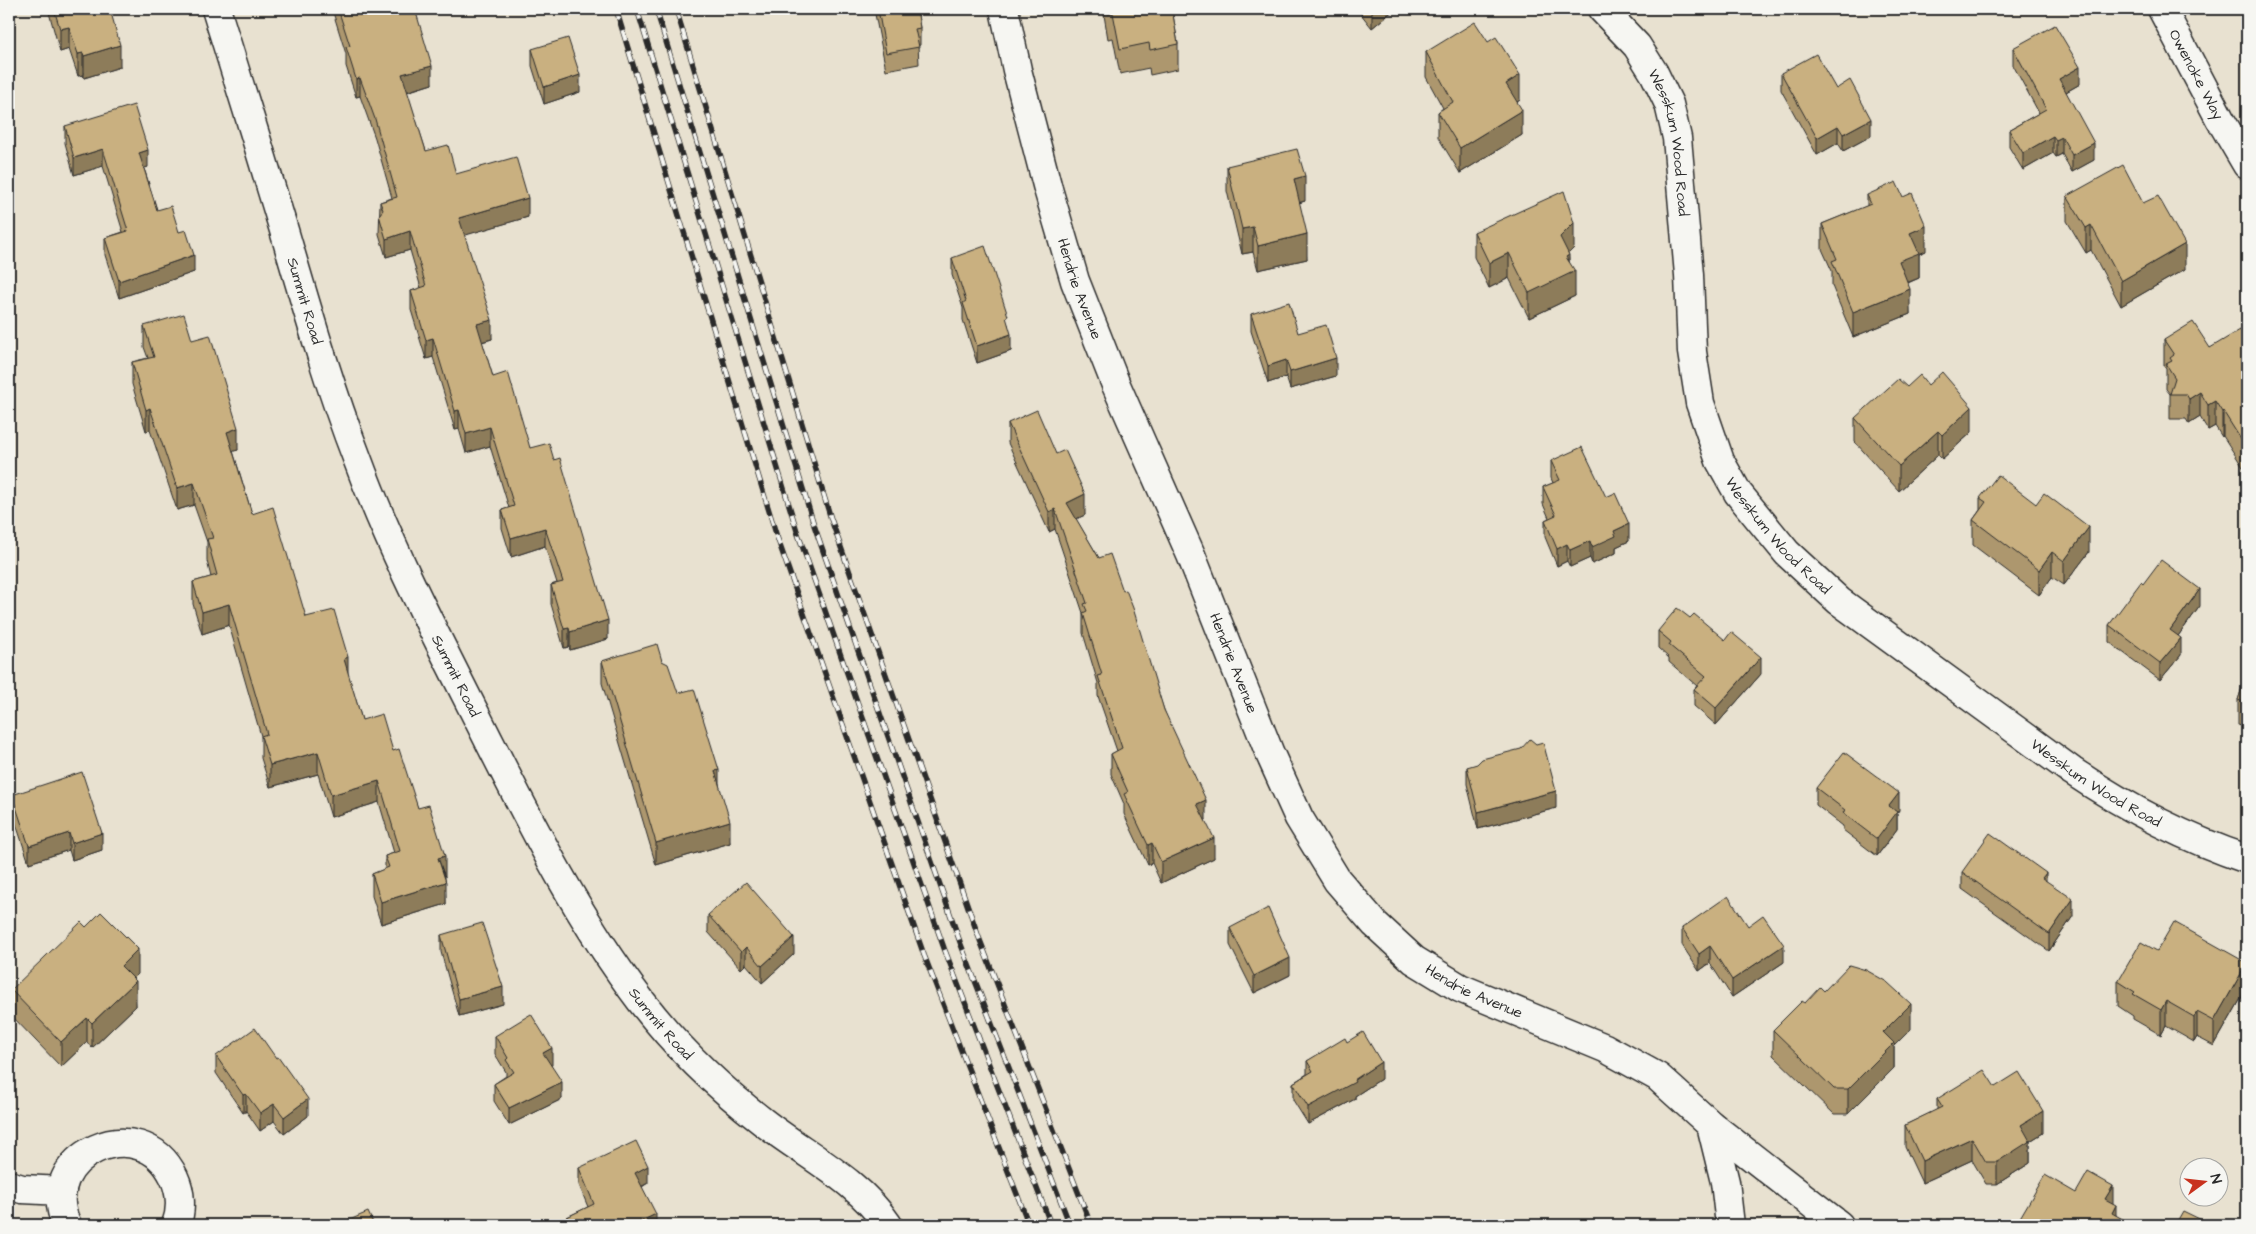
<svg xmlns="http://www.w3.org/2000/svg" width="2256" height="1234" font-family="'Architects Daughter',sans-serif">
  <rect width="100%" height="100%" fill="#e8e1d0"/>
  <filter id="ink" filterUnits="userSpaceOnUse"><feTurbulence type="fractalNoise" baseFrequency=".02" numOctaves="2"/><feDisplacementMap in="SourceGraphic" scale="10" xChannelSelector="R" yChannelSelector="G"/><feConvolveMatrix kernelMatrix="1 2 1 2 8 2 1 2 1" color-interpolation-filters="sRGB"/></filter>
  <g filter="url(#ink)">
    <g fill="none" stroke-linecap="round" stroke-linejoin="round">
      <g stroke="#2b2b2b" stroke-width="31">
        <g id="minor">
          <path id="s1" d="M216,9c23,73 45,145 67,218 23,78 45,156 74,231 36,98 86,191 133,285 45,89 90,178 151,258 34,44 77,86 121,120 43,34 95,58 126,104"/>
          <path id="s2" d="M1004,9l13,61 31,119 27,92 41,104 75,170 79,199 29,64 38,62 38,44 39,36 46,28 145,60 53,29 53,48 128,100"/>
          <path id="s3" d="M1602,9l35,37 17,27 15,31 8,34 12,137 3,77 8,51 20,58 18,32 49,60 52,48 233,170c55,37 112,67 175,88"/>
          <path id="s4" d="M2162,9l58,110 27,46"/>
          <path d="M1711,1125l14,57 5,43"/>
          <path d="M9,1185l13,4 40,2"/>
          <path d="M67,1225c-33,-69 74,-118 107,-48 7,15 8,33 2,48"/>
        </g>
      </g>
      <use href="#minor" stroke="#f6f6f2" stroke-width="28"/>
      <g stroke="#2b2b2b" stroke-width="5.5">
        <g id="rail">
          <path d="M616,9l161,528 147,418 105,270"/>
          <path d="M637,9l160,522 147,417 107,277"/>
          <path d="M656,9l158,516 146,417 110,283"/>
          <path d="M676,9l155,510 147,416 113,290"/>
        </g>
      </g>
      <use href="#rail" stroke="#f6f6f2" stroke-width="4" stroke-dasharray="11" stroke-linecap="butt"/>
    </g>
    <g fill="#ad976e" stroke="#2b2b2b">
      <path d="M48,9h62l10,58 -36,11 -1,-3 -5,1 -9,-27 -9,3z"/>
      <path d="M332,9h83l17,75 -25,8 19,59 30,23 72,43 -64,18 28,104 -10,3 11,35 37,71 78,191 -38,11 -1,-3 -5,1 -13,-44v-19l6,-2 -12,-37 -34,11 -9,-29v-18l7,-2 -19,-62 -24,7 -7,-24 -4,1 -22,-73 -7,2 -15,-49v-19l10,-3 -11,-38 -24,7 -7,-23 1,-32 12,-4 -17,-60 -15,-42 -4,1 -10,-31v-12z"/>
      <path d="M874,9h43l3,19v17l-2,1 1,18 -33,6z"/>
      <path d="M1103,9h69l6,35v25l-28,6 -1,-7 -29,6 -7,-36 -5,1z"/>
      <path d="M1357,9h38l-23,19z"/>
      <path d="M2013,48l67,36 -14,8 28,68 -22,12 -10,-18 -6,3 -3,-4 -30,17 -14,-23v-17l30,-17 -26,-48z"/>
      <path d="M532,49l48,43 -36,12 -12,-38z"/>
      <path d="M1426,52l94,48 -3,2 5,33 -62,38 -22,-36v-25l5,-4 -17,-31z"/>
      <path d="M1781,73l55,16 35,47 -28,15 -5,-8 -21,12 -36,-65z"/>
      <path d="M65,126l83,41 -4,1 13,42 22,22 15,40 -75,26 -14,-43v-17l18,-6 -20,-66 -29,9 -9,-32z"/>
      <path d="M1227,166l78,35 -6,2 8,56 -49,11 -5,-18 -11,2 -15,-63z"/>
      <path d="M1867,195l59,56 -7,3v24l-11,5 2,31 -57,23 -21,-51v-15l-10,-22v-25l45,-18z"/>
      <path d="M2067,196l76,7 42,66 -64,37 -30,-56 -5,3 -19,-32z"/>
      <path d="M1474,232l100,16 -6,6 7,42 -46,22 -20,-40 -20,10 -15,-31z"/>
      <path d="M952,258l56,66 3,27 -34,12 -14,-43v-12l-11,-33z"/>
      <path d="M1251,314l47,19 38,43 -46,13 -4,-12 -18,6 -17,-52z"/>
      <path d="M144,326l48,14 46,110 -5,1 19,63 54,103 42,57 14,46 31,31 25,57 27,69 1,27 -65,20 -9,-28v-22l13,-5v-13l9,-3 -15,-51 -48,15 -13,-43 -48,13 -9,-29v-22l-32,-111 -27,9 -9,-30v-22l18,-5 -4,-16v-19l-13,-37 -17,5 -27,-80 -4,1 -14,-47v-22l16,-4 -4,-11z"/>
      <path d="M2164,340l46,8 37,-7v159l-1,-3v-25l-23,-36 -1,1 -7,-11 -7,4 -8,-13 -11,7 -3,-5h-16v-25l-4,-5v-21l-2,-3z"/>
      <path d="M1907,387l65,45 -30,27 -4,-4 -39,36 -44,-49v-24z"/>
      <path d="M1008,423l48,31 29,61 -9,4 23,39 24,33 41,119 42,110 -1,1 9,37 -53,25 -9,-20 -4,2 -24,-51v-10l-13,-30v-20l6,-3 -19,-55v-13l-15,-50v-20l-28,-84 -6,3 -41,-89z"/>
      <path d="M1551,461l55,36 23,44 -13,6v6l-24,11 -2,-6 -20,9 -3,-6 -10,5 -12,-29v-17l4,-2 -6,-14v-17l10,-4 -2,-5z"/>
      <path d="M1980,498l56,6 53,48 -25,33 -12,-8 -13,18 -66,-50v-25l7,-10z"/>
      <path d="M2143,584l57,22 -22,30 3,19 -21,25 -51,-38v-17z"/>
      <path d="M1690,618l71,56 -45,51 -22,-19v-17l3,-3 -28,-24v-4l-11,-10v-17z"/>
      <path d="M602,661h60l16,32 41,91 11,59 -74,22 -54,-182z"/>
      <path d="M2247,673v55l-9,-3v-25z"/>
      <path d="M1467,767l89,41 -78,21 -11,-45z"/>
      <path d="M1816,788l83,22 -2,3v16l-20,27 -34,-26v-4l-27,-21z"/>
      <path d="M12,795l90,55 -30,10 -3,-10 -40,13 -17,-51z"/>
      <path d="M1962,872l84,9 27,35 -24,35 -87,-62z"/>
      <path d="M708,915l86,39 -32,29 -16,-19 -5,5 -33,-37z"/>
      <path d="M1748,926l36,36 -52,35 -22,-34 -11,8 -17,-26v-17z"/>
      <path d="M86,927l52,47 -5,4 3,28 -44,42 -5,-6 -26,25 -50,-52v-25z"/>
      <path d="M1230,928l60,47 -36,18 -24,-48z"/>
      <path d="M441,935l62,69 -44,12 -18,-64z"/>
      <path d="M2157,951l90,37 -33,58 -17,-9 -3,5 -28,-16 -5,9 -28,-16v-3l-15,-10v-25z"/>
      <path d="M1824,991l87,38 -17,17v22l-46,46h-14l-61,-59v-25l32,-27z"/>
      <path d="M495,1036l57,29h-1l11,34 -53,26 -15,-24v-17l12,-8v-4l-11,-18z"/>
      <path d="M1347,1042l34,37 -26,17v3l-47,25 -15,-24v-17l14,-9v-13z"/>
      <path d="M216,1056l92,60 -24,18 -10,-13 -14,10 -14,-20 -3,2 -27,-40z"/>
      <path d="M1995,1087l48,46 -13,8v22l-33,21h-11l-14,-24 -50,23 -17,-36v-22l32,-15v-11z"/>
      <path d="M579,1168l69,15 -6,4 14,38h-89v-8l21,-10 -9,-22z"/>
      <path d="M2076,1193l37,10 3,13 17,9h-115v-4z"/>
    </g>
    <g fill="#8d7b5a" stroke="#2b2b2b">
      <path d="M1372,9h23l-23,19z"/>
      <path d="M69,27v22l-9,3v-23z"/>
      <path d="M120,45v22l-36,11v-22z"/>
      <path d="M83,53v22l-5,1v-22z"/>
      <path d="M432,66v18l-30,9v-19z"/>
      <path d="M2080,67v17l-21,12v-17z"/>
      <path d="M580,75v17l-36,12v-17z"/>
      <path d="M1520,75v25l-14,9v-25z"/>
      <path d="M360,78v18l-4,1v-18z"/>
      <path d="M1522,110v25l-62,38v-25z"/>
      <path d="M1871,119v17l-28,15v-17z"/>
      <path d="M1838,126v17l-21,12v-17z"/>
      <path d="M2053,136v17l-30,17v-17z"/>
      <path d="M2062,137v17l-6,3v-17z"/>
      <path d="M2094,143v17l-22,12v-17z"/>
      <path d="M103,149v17l-29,9v-17z"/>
      <path d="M148,150v17l-9,3v-17z"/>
      <path d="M1305,176v25l-11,3v-25z"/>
      <path d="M528,198v19l-69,20v-19z"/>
      <path d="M1574,223v25l-14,14v-25z"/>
      <path d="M2091,225v25l-5,3v-25z"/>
      <path d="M1926,226v25l-7,3v24l-20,8v-25l11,-28z"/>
      <path d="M1253,227v25l-11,2v-25z"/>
      <path d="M410,231v19l-24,7v-18z"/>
      <path d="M1307,234v25l-49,11v-24z"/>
      <path d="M2185,244v25l-64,37v-25z"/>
      <path d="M1509,253v25l-20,10v-25z"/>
      <path d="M194,255v17l-75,26v-17z"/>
      <path d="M1569,255v19l6,-3v25l-46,22v-25l37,-36z"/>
      <path d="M1910,289v25l-57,23v-25z"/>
      <path d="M492,320v19l-15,4v-19z"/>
      <path d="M1011,334v17l-34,12v-17z"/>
      <path d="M433,338v19l-7,2v-19z"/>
      <path d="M1336,358v18l-46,13v-17z"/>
      <path d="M1286,360v17l-18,6v-17z"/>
      <path d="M2200,392v25l-11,7v-25z"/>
      <path d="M2215,401v25l-7,4v-25z"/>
      <path d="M1972,407v25l-30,27v-24z"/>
      <path d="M150,408v22l-4,1v-21z"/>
      <path d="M459,410v19l-4,1v-19z"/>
      <path d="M2223,411v25l-1,1v-25z"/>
      <path d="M490,427v19l-24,7v-19z"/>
      <path d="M238,428v22l-11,3v-21z"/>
      <path d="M1938,431v24l-39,36v-25z"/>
      <path d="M194,483v22l-17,5v-22z"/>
      <path d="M1085,494v21l-18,8v-20z"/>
      <path d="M1055,509v20l-6,3v-20z"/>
      <path d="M1629,524v17l-13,6v6l-24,11v-17l22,-16z"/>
      <path d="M2089,527v25l-25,33v-24z"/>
      <path d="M545,528v18l-34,11v-19z"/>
      <path d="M1590,541v17l-20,9v-17z"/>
      <path d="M1567,544v17l-10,5v-17z"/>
      <path d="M2052,552v25l-13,18v-25z"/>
      <path d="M2200,589v17l-30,41v-17z"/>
      <path d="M229,604v21l-27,9v-22z"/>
      <path d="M608,620v19l-38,11v-18z"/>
      <path d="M569,628v19l-5,1v-19z"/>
      <path d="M2181,638v17l-21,25v-17z"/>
      <path d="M348,657v22l-4,-20z"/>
      <path d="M1761,657v17l-45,51v-17z"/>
      <path d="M318,752v22l-48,13v-22z"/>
      <path d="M719,770v21l-4,-20z"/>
      <path d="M379,781v21l-48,15v-22z"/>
      <path d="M1556,791v17l-78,21v-17z"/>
      <path d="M1899,793v17l-2,3v16l-20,27v-17l12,-33z"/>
      <path d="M1206,800v20l-9,5v-21z"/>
      <path d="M730,821v22l-74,22v-22z"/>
      <path d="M69,833v17l-40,13v-17z"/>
      <path d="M102,833v17l-30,10v-17z"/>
      <path d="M1214,838v20l-53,25v-21z"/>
      <path d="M1152,843v20l-4,2v-20z"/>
      <path d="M445,856v21l-7,-19z"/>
      <path d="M2046,873v17l-4,-12z"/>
      <path d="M446,882v22l-65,20v-22z"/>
      <path d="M2073,899v17l-24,35v-17z"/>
      <path d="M794,937v17l-32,29v-17z"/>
      <path d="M1784,945v17l-52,35v-17z"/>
      <path d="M1710,946v17l-11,8v-17z"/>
      <path d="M746,947v17l-5,5v-17z"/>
      <path d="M138,949v25l-17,17v-25z"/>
      <path d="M1290,958v17l-36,18v-17z"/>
      <path d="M2247,963v25l-33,58v-25z"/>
      <path d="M136,981v25l-44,42v-25z"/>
      <path d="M503,987v17l-44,12v-17z"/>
      <path d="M2166,1001v25l-5,9v-25z"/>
      <path d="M1911,1004v25l-17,17v22l-46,46v-25l35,-57z"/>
      <path d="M2197,1012v25l-3,5v-25z"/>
      <path d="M87,1018v24l-26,25v-25z"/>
      <path d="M552,1048v17l-9,5v-17z"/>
      <path d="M1381,1062v17l-26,17v3l-47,25v-17l46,-27z"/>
      <path d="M562,1082v17l-53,26v-17z"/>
      <path d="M246,1094v17l-3,2v-18z"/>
      <path d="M308,1099v17l-24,18v-17z"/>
      <path d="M274,1104v17l-14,10v-18z"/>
      <path d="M2043,1111v22l-13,8v22l-33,21v-22l24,-37z"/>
      <path d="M1972,1138v22l-50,23v-22z"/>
      <path d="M648,1166v17l-13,7v-17z"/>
      <path d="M2113,1186v25l-8,-12z"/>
      <path d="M2116,1205v20l-4,-12z"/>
      <path d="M656,1214v11h-23z"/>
    </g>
    <g fill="#c9b080" stroke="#2b2b2b">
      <path d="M54,9h56l10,36 -36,11 -1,-3 -5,1 -9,-27 -9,2z"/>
      <path d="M338,9h77l17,57 -30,8 24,77 22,-6 8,29 60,-17 12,41 -69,20 33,102 -15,4 16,53 15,-5 22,76 19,-5 5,17 6,-2 48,162 -38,12 -1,-4 -5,1 -13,-44 12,-3 -18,-54 -34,10 -9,-28 12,-4 -24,-79 -24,7 -7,-24 -4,1 -22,-73 -7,2 -15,-49 15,-5 -16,-55 -24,8 -7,-24 4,-5 -3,-8 17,-5 -22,-78 -15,-41 -4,1 -10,-32 4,-1z"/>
      <path d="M878,9h39l3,19 -5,1 4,18 -33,6z"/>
      <path d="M1107,9h65l6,35 -28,6 -1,-7 -29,6 -7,-36 -5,1z"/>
      <path d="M1475,22l13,20 8,-5 24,38 -14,9 16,26 -62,38 -22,-36 15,-10 -27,-50z"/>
      <path d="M2055,25l25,42 -21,12 35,64 -22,12 -10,-18 -6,3 -3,-4 -30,17 -14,-23 37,-21 -33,-61z"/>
      <path d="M568,38l12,37 -36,12 -12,-38z"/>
      <path d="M1816,54l20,35 14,-9 21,39 -28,15 -5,-8 -21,12 -36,-65z"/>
      <path d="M134,105l14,45 -9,3 18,57 14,-4 8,26 7,-2 8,25 -75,26 -14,-43 23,-7 -25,-82 -29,9 -9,-32z"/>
      <path d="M1297,149l8,27 -11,3 13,55 -49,12 -5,-19 -11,2 -15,-63z"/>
      <path d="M2123,165l20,38 15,-7 27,48 -64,37 -30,-56 -5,3 -19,-32z"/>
      <path d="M1896,182l7,15 9,-4 14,33 -16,7 9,20 -20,8 11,28 -57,23 -21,-51 5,-2 -15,-35 49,-20 -4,-9z"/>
      <path d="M1564,191l10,32 -14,14 9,18 -3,2 9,14 -46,22 -20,-40 -20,10 -15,-31z"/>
      <path d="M985,246l23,70 -2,1 5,17 -34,12 -14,-43 3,-2 -14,-43z"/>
      <path d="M1289,302l9,31 28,-8 10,33 -46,14 -4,-12 -18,6 -17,-52z"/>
      <path d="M184,314l8,26 18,-5 28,93 -11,4 25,82 21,-7 33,110 28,-7 14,47 -4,2 18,61 20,-6 11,37 6,-2 19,59 11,-3 16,51 -7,2 8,24 -65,20 -9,-28 17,-7 -4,-11 15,-5 -21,-70 -48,14 -13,-43 -48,13 -9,-29 6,-2 -38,-130 -27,8 -9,-30 24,-7 -10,-36 6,-1 -19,-55 -17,5 -27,-80 -4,2 -14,-48 22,-5 -10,-31z"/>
      <path d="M2193,322l17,26 30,-18 7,11v108l-24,-38 -1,1 -7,-11 -7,4 -8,-13 -11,7 -3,-5h-16l5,-16 -9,-14 6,-3 -2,-3 4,-3 -10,-15z"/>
      <path d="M1942,372l30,35 -30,28 -4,-4 -39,35 -44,-48 43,-39 9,8 13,-12 8,10z"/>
      <path d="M1037,410l19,44 9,-4 20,44 -18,9 32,55 11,-4 13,37 3,-1 7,18 31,102 42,90 -9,4 17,34 -53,24 -9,-19 -4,2 -24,-51 4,-2 -17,-38 11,-6 -24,-72 4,-1 -19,-62 4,-2 -3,-7 3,-1 -32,-94 -6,3 -41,-89z"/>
      <path d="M1582,447l24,50 9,-4 14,31 -15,7 2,5 -24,11 -2,-6 -20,9 -3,-6 -10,5 -12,-29 11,-5 -13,-28 17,-7 -9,-19z"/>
      <path d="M1998,475l38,29 8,-11 45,34 -25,34 -12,-9 -13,18 -66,-50 13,-18 -6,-4z"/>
      <path d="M2161,560l39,29 -30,41 11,8 -21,25 -51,-38 32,-43 2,2z"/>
      <path d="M1677,608l13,10 4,-4 31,26 6,-8 30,25 -45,51 -22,-19 12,-13 -37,-31 2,-3 -13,-11z"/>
      <path d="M657,644l5,17 6,3 10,29 16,-4 25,81 -4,1 15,50 -74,22 -54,-182z"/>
      <path d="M2247,673v30l-9,-3z"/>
      <path d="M1530,739l6,5 7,-2 13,49 -78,21 -11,-45 10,-3 5,-5 39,-10z"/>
      <path d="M1844,752l55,41 -10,13 8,6 -20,27 -34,-26 2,-3 -29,-22z"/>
      <path d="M82,772l20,61 -30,10 -3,-10 -40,13 -17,-51z"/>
      <path d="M1990,833l56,40 -4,5 31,21 -24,35 -87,-62z"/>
      <path d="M746,882l48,55 -32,29 -16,-19 -5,5 -33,-37z"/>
      <path d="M1728,896l20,30 15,-11 21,30 -52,35 -22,-34 -11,8 -17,-26z"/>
      <path d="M1268,908l22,50 -36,18 -24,-48z"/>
      <path d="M101,912l37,37 -17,17 15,15 -44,42 -5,-5 -26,24 -50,-52 70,-68 5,5z"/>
      <path d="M2174,922l73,41 -33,58 -17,-9 -3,5 -28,-16 -5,9 -28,-16 2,-2 -17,-11 23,-39 16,9z"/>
      <path d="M482,923l21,64 -44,12 -18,-64z"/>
      <path d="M1849,965l17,5 21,12 24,22 -28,28 11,11 -46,46h-14l-61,-59 29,-29 3,2 15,-16 4,4z"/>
      <path d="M531,1014l21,34 -9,5 19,29 -53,26 -15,-24 20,-12 -8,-12 2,-2 -13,-22z"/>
      <path d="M255,1028l21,30 2,-1 30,42 -24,18 -10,-13 -14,9 -14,-19 -3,1 -27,-39z"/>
      <path d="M1363,1032l18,30 -27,18 1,2 -47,25 -15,-24 20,-12 -6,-10 38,-23 2,4z"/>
      <path d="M1984,1070l11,17 24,-15 24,39 -22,14 9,16 -33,21h-11l-14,-24 -50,23 -17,-36 37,-18 -5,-8z"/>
      <path d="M636,1141l12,25 -13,7 21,41 -23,11h-62l-4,-8 27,-13 -15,-36z"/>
      <path d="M2088,1172l25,14 -8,13 11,6 -4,8 21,12h-108l-7,-4 27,-46 31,18z"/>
      <path d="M2183,1211l29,14h-37z"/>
      <path d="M368,1212l6,13h-36z"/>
      <path d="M1364,1220l2,5h-22z"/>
    </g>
  </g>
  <g text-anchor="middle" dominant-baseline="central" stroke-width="4.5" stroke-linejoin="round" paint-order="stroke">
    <g font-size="15" fill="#2b2b2b" stroke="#f6f6f2">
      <text stroke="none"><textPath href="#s4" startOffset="74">Owenoke Way</textPath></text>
      <text stroke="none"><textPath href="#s3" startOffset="155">Wesskum Wood Road</textPath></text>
      <text stroke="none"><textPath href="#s2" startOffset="290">Hendrie Avenue</textPath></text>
      <text stroke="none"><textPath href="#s1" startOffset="305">Summit Road</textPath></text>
      <text stroke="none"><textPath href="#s3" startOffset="575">Wesskum Wood Road</textPath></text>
      <text stroke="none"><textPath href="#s2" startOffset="695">Hendrie Avenue</textPath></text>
      <text stroke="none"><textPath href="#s1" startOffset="710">Summit Road</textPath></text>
      <text stroke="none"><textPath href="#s3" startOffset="980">Wesskum Wood Road</textPath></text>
      <text stroke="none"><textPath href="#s2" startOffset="1115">Hendrie Avenue</textPath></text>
      <text stroke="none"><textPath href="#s1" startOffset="1115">Summit Road</textPath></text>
    </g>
  </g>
  <rect width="2256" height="1234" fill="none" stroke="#f6f6f2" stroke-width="30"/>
  <rect x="15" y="15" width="2226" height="1204" fill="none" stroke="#2b2b2b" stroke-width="2" filter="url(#ink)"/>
  <g transform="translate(2204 1182) rotate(75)"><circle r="24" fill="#f6f6f2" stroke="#a5a5a2"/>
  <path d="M0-4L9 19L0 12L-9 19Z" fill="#c8321e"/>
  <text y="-8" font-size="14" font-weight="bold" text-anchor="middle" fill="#2b2b2b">N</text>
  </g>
</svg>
